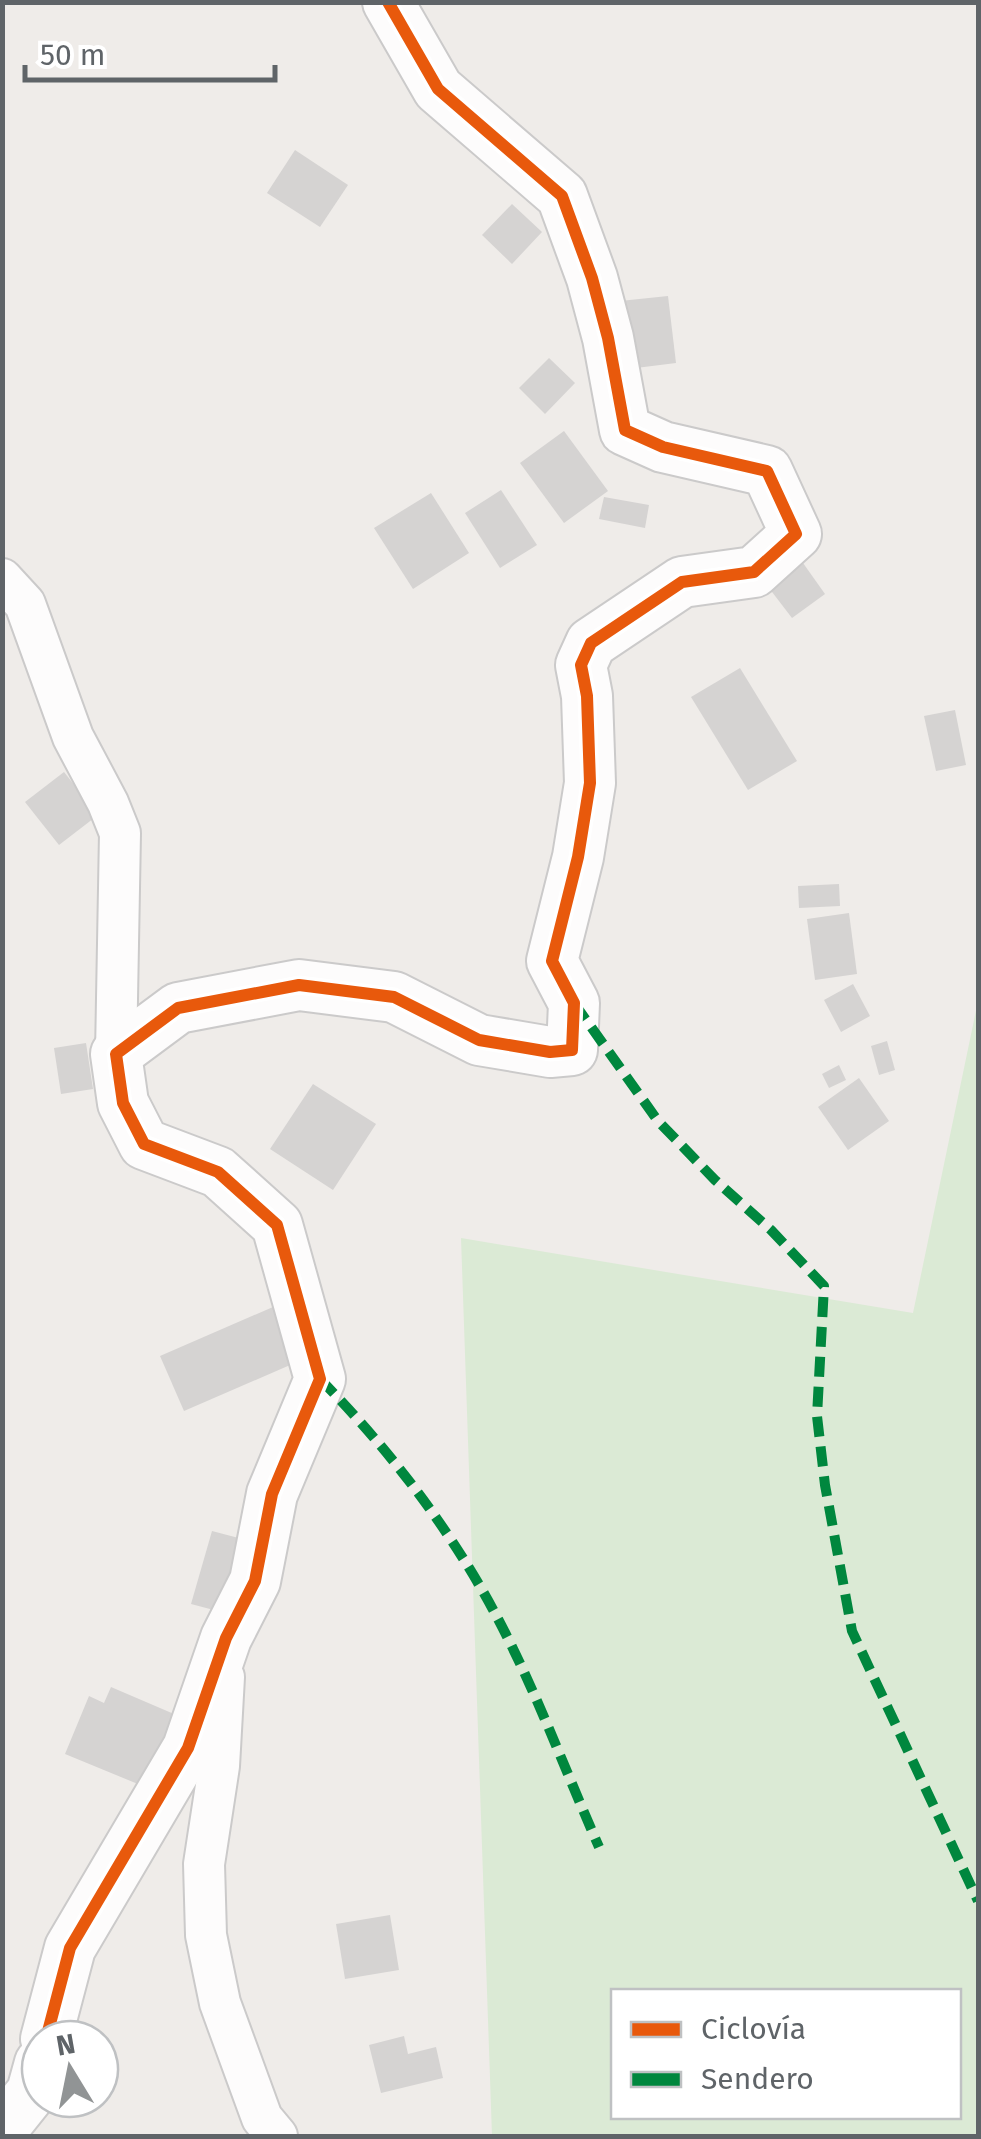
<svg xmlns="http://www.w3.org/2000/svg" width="981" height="2139" font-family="'Fira Sans',sans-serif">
  <rect width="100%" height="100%" fill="#efece9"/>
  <path fill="#dbead5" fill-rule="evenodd" d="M978,1001v1135h-486l-31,-898 452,75zM614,1992h344v124h-344z"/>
  <g fill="#d5d3d2">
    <path d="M295,150l53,35 -28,42 -53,-34z"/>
    <path d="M512,204l30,28 -30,32 -30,-29z"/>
    <path d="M668,296l8,67 -48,6 -8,-68z"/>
    <path d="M549,358l26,25 -30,31 -26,-26z"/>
    <path d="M564,431l44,60 -44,32 -44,-60z"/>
    <path d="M501,490l36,55 -37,23 -35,-55z"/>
    <path d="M431,493l38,60 -56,36 -39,-61z"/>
    <path d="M604,497l45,8 -4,23 -46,-9z"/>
    <path d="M803,563l22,31 -33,24 -23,-30z"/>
    <path d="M740,668l57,93 -49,29 -57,-93z"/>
    <path d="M955,710l11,55 -30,6 -12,-55z"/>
    <path d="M64,772l34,43 -39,30 -34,-43z"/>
    <path d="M839,884l1,22 -41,2 -1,-22z"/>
    <path d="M849,913l8,61 -42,6 -8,-61z"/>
    <path d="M853,984l17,32 -29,16 -17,-32z"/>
    <path d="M887,1041l8,29 -16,5 -8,-29z"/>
    <path d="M86,1043l7,46 -32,5 -7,-46z"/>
    <path d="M839,1065l7,15 -17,8 -7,-14z"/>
    <path d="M859,1078l30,43 -41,29 -30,-43z"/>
    <path d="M313,1084l63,40 -43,66 -63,-41z"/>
    <path d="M273,1307l24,55 -113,49 -24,-55z"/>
    <path d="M212,1531l38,10 -21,73 -38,-10z"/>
    <path d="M111,1687l70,30 -31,72 -85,-35 24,-58 15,7z"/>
    <path d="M390,1915l9,55 -54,9 -9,-55z"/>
    <path d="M404,2036l4,18 28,-7 7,31 -62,15 -12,-48z"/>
  </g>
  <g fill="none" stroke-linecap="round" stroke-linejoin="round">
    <g stroke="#cbcaca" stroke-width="44">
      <g id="minor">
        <path d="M2,579l23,25 48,133 35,66 12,30 -4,221"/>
        <path d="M224,1677l-5,89 -15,98 2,71 14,68 42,115 15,18"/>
      </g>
    </g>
    <g stroke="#cbcaca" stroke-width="54">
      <g id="tertiary">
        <path d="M46,2039l24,-91 118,-200 38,-110 29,-57 17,-87 48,-115 -43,-154 -59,-53 -74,-28 -21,-41 -7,-49 62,-46 121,-23 95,12 85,43 71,12 22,-2 2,-47 -22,-42 26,-104 12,-74 -3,-87 -6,-31 10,-22 91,-61 72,-10 42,-38 -29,-63 -104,-24 -38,-17 -17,-92 -16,-60 -30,-82 -124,-107 -50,-87"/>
        <path d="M2,2122h6l24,-30 8,-29"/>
      </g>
    </g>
    <use href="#minor" stroke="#fdfcfc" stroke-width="40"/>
    <use href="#tertiary" stroke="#fdfcfc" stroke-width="50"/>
    <g stroke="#00873e" stroke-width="10" stroke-dasharray="20 10" stroke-linecap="butt">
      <path d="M574,1003l84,118 57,59 56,50 53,56 -7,130 8,69 27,146 126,270"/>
      <path d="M320,1379c69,70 131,151 177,238 39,74 68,153 102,230"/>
    </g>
    <g stroke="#fff" stroke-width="19">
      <path id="cycleway" d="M46,2039l24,-91 118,-200 38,-110 29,-57 17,-87 48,-115 -43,-154 -59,-53 -74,-28 -21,-41 -7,-49 62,-46 121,-23 95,12 85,43 71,12 22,-2 2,-47 -22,-42 26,-104 12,-74 -3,-87 -6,-31 10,-22 91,-61 72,-10 42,-38 -29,-63 -104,-24 -38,-17 -17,-92 -16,-60 -30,-82 -124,-107 -50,-87"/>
    </g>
    <use href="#cycleway" stroke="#e8590c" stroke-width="12"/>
  </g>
  <rect width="981" height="2139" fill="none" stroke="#5f6468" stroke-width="10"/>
  <rect x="611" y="1989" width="350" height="130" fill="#ffffff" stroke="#bfc1c3" stroke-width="2.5"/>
  <rect x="631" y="2022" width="50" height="15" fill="#e8590c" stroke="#bfc1c3" stroke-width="2.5"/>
  <text x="701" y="2039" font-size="30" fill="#5f6468">Ciclovía</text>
  <rect x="631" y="2072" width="50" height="15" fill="#00873e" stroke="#bfc1c3" stroke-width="2.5"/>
  <text x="701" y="2089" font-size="30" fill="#5f6468">Sendero</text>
  <g transform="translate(70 2069) rotate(350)"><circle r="48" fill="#ffffff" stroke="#bfc1c3" stroke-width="2.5"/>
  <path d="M0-8L18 38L0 25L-18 38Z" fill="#919495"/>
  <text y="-15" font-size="28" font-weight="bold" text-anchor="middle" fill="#5f6468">N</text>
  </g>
  <path d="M25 65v15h250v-15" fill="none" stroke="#5f6468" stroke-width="5"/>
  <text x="40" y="65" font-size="30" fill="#5f6468" stroke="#ffffff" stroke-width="8" paint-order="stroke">50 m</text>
</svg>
